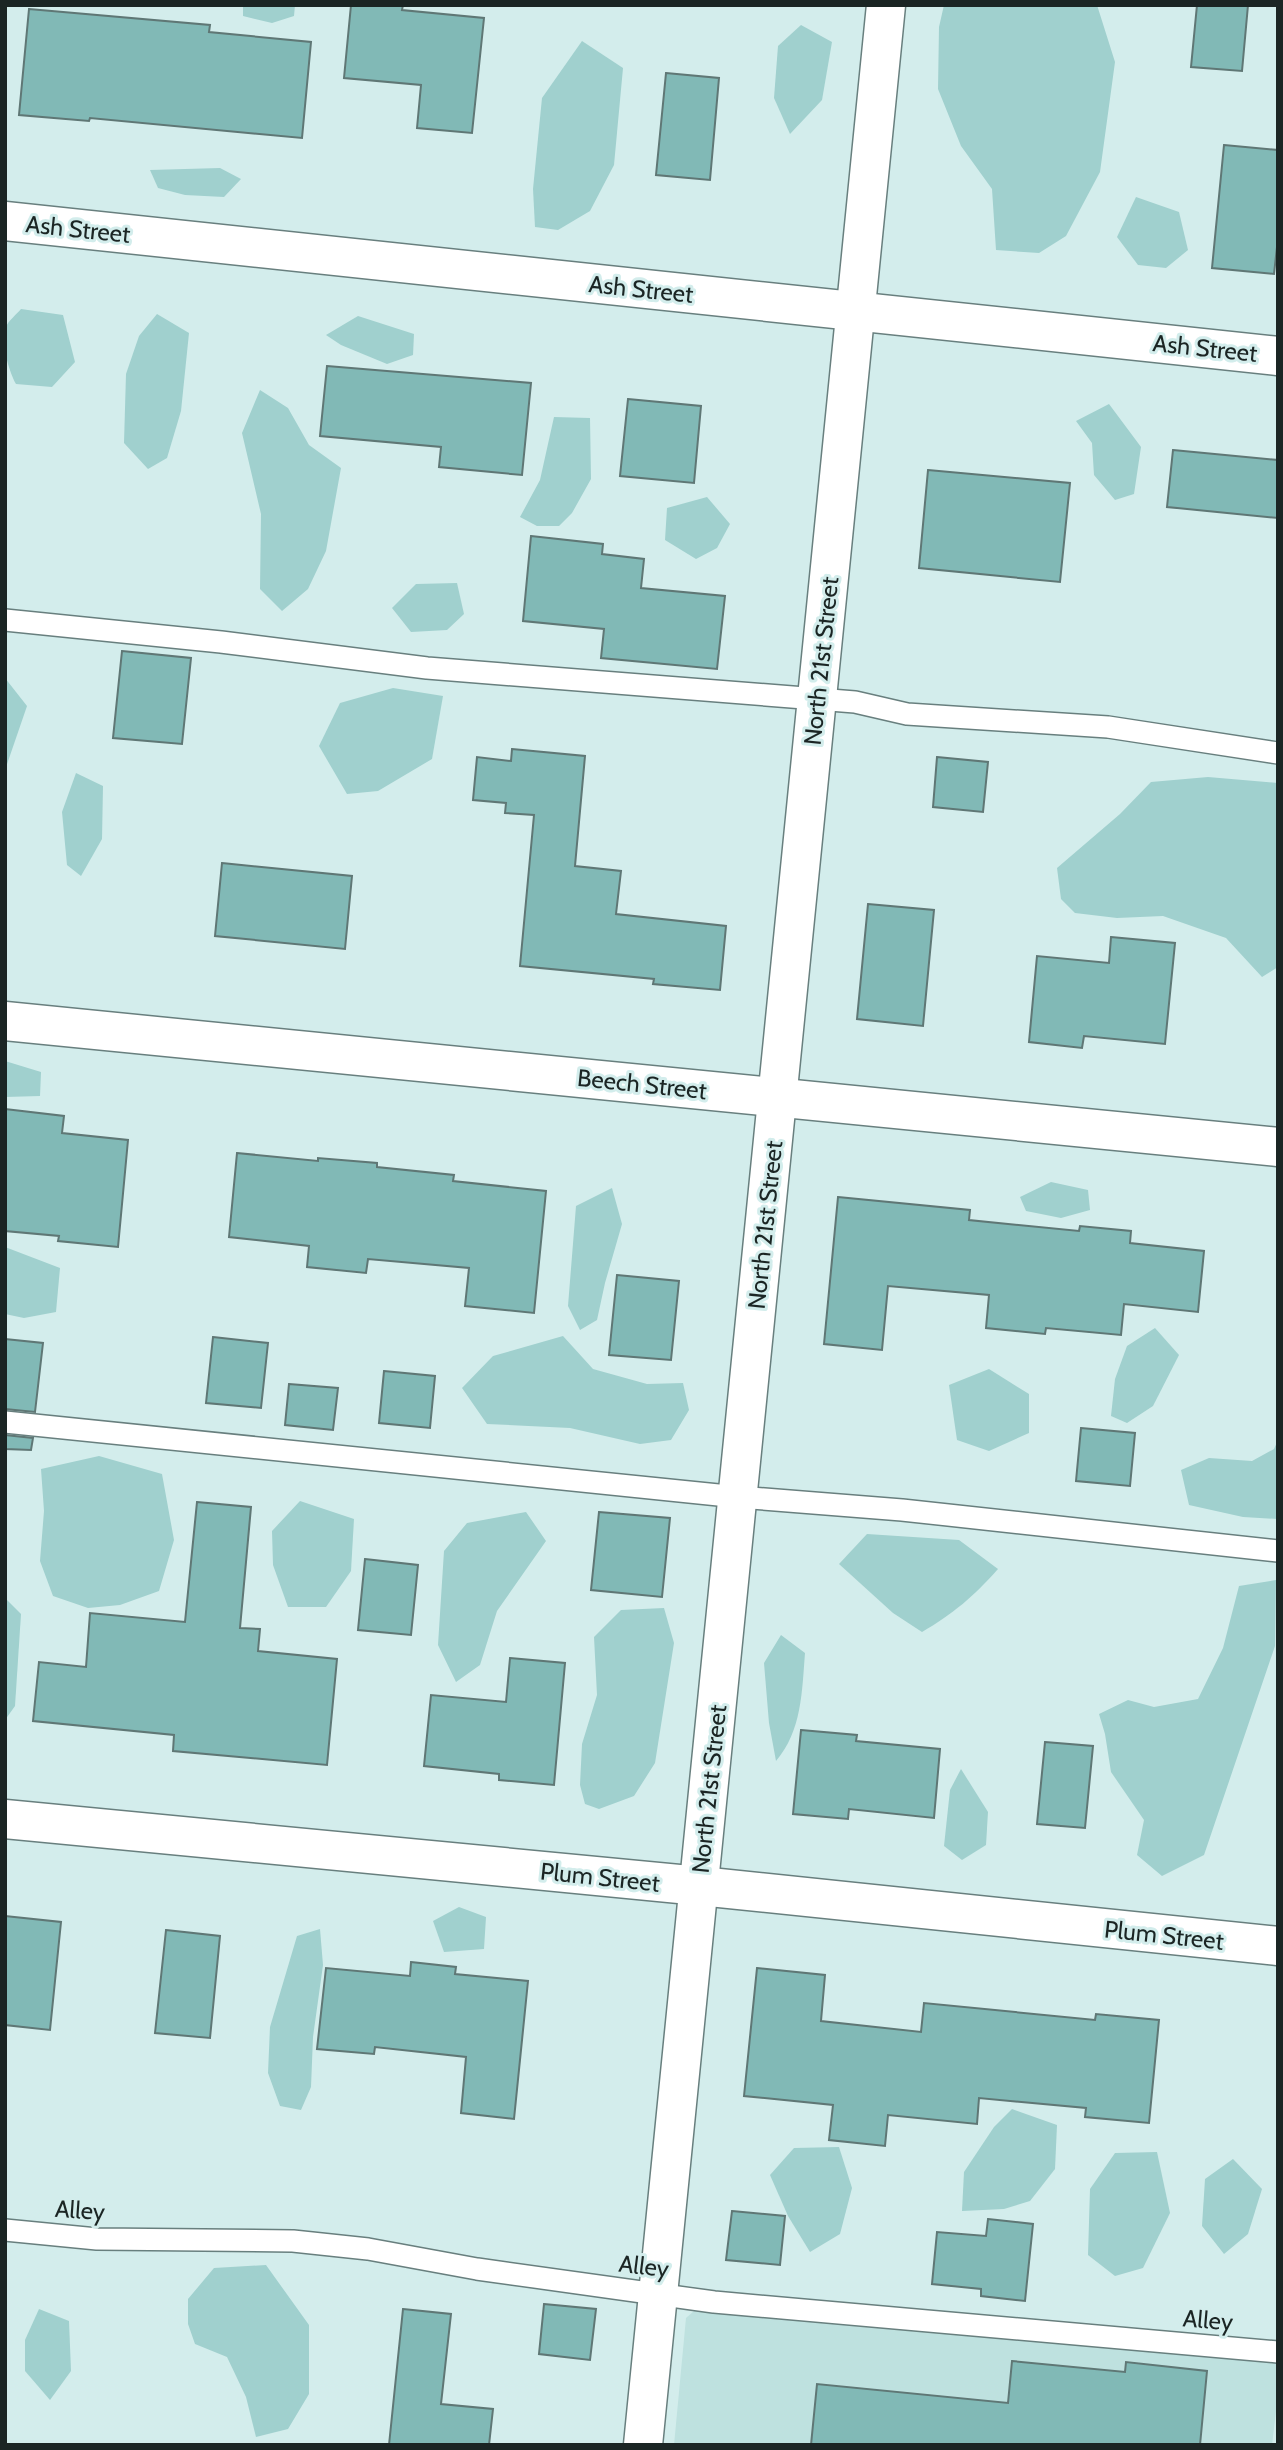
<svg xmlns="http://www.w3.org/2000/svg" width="1283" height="2450" font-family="Cabin,sans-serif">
  <rect width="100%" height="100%" fill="#d3edec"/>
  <path fill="#bee1df" d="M713,2310l565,51v34l-6,50h-598l12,-127 8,-7z"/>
  <g fill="#a0d0ce">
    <path d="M243,5h52l-1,11 -22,7 -29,-7z"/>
    <path d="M944,5h153l18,57 -15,110 -34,64 -27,17 -43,-3 -4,-61 -31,-43 -23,-57 1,-62z"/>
    <path d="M801,25l31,17 -10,58 -32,34 -16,-36 4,-52z"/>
    <path d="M582,41l41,27 -9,97 -24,46 -32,19 -23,-3 -2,-38 9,-91z"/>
    <path d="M220,168l21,11 -17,18 -39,-2 -27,-7 -8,-18z"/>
    <path d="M1136,197l43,15 9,38 -22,18 -28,-3 -21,-28z"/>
    <path d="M21,309l42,6 12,47 -23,25 -36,-3c-7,-13 -16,-42 -10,-57 2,-6 11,-13 15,-18z"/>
    <path d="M157,314l32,19 -8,78 -14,47 -19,11 -24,-26 2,-69 13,-38z"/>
    <path d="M358,316l56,18 -1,21 -26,9 -46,-19 -15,-10z"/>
    <path d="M260,390l28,18 21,37 32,23 -15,83 -18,38 -26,22 -22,-22 1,-75 -19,-81z"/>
    <path d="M1109,404l32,43 -7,47 -19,6 -21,-25 -2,-32 -16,-22z"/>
    <path d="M554,417l36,1 1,61 -19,34 -13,13h-22l-17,-9 20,-37z"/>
    <path d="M707,497l23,27 -13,24 -21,11 -31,-19 2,-32z"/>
    <path d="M457,583l7,31 -17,16 -36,2 -19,-24 24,-24z"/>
    <path d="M5,678l22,28 -22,64z"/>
    <path d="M393,688l50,8 -11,63 -54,32 -31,3 -28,-48 21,-43z"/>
    <path d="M76,773l27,13 -1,53 -21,37 -14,-11 -5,-53z"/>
    <path d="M1208,777l70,6v184l-16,10 -36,-39 -63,-22 -46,2 -42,-5 -14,-14 -4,-31 63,-54 31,-32z"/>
    <path d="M5,1061l36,11 -1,24 -35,1z"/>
    <path d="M1051,1182l37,8 2,20 -29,8 -35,-7 -6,-14z"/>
    <path d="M612,1188l10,36 -17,59 -8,37 -17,10 -12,-24 8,-100z"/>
    <path d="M5,1247l55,21 -4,44 -32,6 -19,-4z"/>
    <path d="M1155,1328l24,27 -26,51 -26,17 -16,-7 4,-37 12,-33z"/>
    <path d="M563,1336l30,33 54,15 36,-1 6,27 -18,30 -31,4 -70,-16 -83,-4 -25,-36 31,-32z"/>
    <path d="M989,1369l40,25v39l-40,18 -32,-11 -8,-55z"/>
    <path d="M1278,1440v79l-35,-2 -54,-12 -8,-35 28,-12 43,3 22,-12z"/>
    <path d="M99,1456l63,18 12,66 -15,51 -39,14 -32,3 -35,-12 -13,-35 4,-50 -3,-42z"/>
    <path d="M300,1501l54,18 -3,52 -25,36h-38l-15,-42 -1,-34z"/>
    <path d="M526,1512l20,29 -49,70 -17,54 -24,17 -18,-37 6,-94 23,-28z"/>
    <path d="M867,1534l92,6 39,29c-24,27 -45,45 -76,63l-29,-19 -54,-49z"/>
    <path d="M1276,1580l-1,66 -71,209 -42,21 -25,-21 7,-35 -33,-48 -6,-38 -6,-20 29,-14 26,7 44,-8 25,-51 16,-62z"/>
    <path d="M5,1598l16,16 -6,92 -10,14z"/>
    <path d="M664,1608l10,35 -19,120 -21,33 -35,13 -14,-5 -5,-19 2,-41 15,-49 -3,-58 27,-27z"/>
    <path d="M781,1635l24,18c-3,38 -3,78 -29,108l-7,-38 -5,-60z"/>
    <path d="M961,1769l27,43 -2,33 -24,15 -18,-14 6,-56z"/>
    <path d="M459,1907l27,10 -2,32 -40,3 -11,-31z"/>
    <path d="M320,1929l3,36 -10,72 -2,50 -10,23 -21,-4 -12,-33 2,-46 27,-91z"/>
    <path d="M1012,2109l45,16 -2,44 -25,32 -26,8 -42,2 2,-39 30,-45z"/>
    <path d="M839,2147l13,41 -12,46 -30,18 -22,-36 -18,-41 24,-27z"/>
    <path d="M1157,2152l13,61 -27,55 -28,8 -27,-21 2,-66 25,-36z"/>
    <path d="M1233,2159l29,30 -14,45 -24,20 -22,-28 3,-47z"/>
    <path d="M266,2265l43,60v69l-21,35 -32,8 -10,-40 -19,-40 -32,-13 -7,-20v-25l26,-31z"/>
    <path d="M39,2309l30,12 2,50 -21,29 -25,-29v-31z"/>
  </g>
  <g fill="#81b9b6" stroke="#5f7775" stroke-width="2">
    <path d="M351,5h52l-1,5 82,8 -12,115 -55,-5 4,-43 -77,-7z"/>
    <path d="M1197,5h51l-6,66 -51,-4z"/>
    <path d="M29,9l181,16 -1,7 102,10 -9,96 -212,-20 -1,3 -70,-6z"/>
    <path d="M666,73l53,5 -9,102 -54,-5z"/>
    <path d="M1224,145l54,5v88l-4,36 -62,-6z"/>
    <path d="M327,366l204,17 -9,92 -83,-8 2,-20 -121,-11z"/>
    <path d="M628,399l73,7 -7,77 -74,-7z"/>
    <path d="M1173,450l105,10v58l-111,-11z"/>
    <path d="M928,470l142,13 -10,99 -141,-14z"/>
    <path d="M531,536l72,8 -1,10 42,5 -3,29 84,8 -8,73 -116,-11 3,-29 -81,-8z"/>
    <path d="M122,651l69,7 -9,86 -69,-6z"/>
    <path d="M512,749l73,7 -10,110 46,5 -5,43 110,12 -6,64 -67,-6 1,-5 -134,-13 14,-151 -29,-2 1,-10 -33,-3 4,-43 34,4z"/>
    <path d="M937,757l51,5 -5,50 -50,-5z"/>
    <path d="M222,863l130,13 -7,73 -130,-13z"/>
    <path d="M868,904l66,6 -11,116 -66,-7z"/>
    <path d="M1111,937l64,6 -10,101 -81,-8 -2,12 -53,-6 8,-86 72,7z"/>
    <path d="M5,1109l59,7 -2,17 66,7 -10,107 -60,-6 1,-5 -54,-5z"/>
    <path d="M237,1153l81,8v-3l59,5v4l77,8 -1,6 93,10 -12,122 -69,-7 4,-38 -101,-9 -2,14 -59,-6 2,-21 -80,-9z"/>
    <path d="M838,1197l132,13 -1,10 110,11 1,-5 51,5 -1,12 74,8 -6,61 -74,-8 -3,31 -75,-7 -1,6 -59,-6 3,-33 -101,-9 -6,64 -58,-6z"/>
    <path d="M617,1275l62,6 -8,79 -62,-5z"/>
    <path d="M213,1337l55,6 -7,65 -55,-5z"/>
    <path d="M5,1339l38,4 -8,69 -30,-3z"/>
    <path d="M384,1371l51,5 -5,52 -51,-5z"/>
    <path d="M289,1384l49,4 -5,42 -48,-5z"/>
    <path d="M1081,1428l54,5 -5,53 -54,-5z"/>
    <path d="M5,1435l28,3 -2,12 -26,-1z"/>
    <path d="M197,1502l54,5 -11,121 20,1 -2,22 79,8 -10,106 -154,-14 1,-16 -141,-14 6,-59 47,5 4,-54 95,9z"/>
    <path d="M599,1512l71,6 -8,79 -71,-7z"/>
    <path d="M365,1559l53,6 -7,70 -53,-5z"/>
    <path d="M510,1658l55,5 -11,122 -55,-5v-6l-75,-8 7,-71 75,7z"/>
    <path d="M801,1730l56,5 -1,6 84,8 -6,69 -85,-9 -1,10 -55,-5z"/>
    <path d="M1045,1742l48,4 -8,82 -48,-4z"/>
    <path d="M5,1916l56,6 -11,108 -45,-5z"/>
    <path d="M166,1930l54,6 -10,102 -55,-5z"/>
    <path d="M411,1962l45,5 -1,7 73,7 -14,138 -53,-6 5,-56 -91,-10 -1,7 -57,-5 9,-81 84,8z"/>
    <path d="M757,1968l68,7 -4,46 100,11 3,-29 171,17 1,-6 63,6 -10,103 -64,-6 1,-9 -107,-10 -2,26 -89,-9 -3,31 -56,-6 4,-35 -89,-9z"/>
    <path d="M732,2211l53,5 -5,49 -54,-5z"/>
    <path d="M988,2219l45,5 -8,77 -44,-5v-7l-49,-5 5,-52 49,4z"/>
    <path d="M544,2304l52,5 -6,51 -51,-6z"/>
    <path d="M403,2309l48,5 -10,90 52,5 -4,36h-100z"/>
    <path d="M1012,2361l113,11 1,-10 81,9 -7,74h-389l6,-61 191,19z"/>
  </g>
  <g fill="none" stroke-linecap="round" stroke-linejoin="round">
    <g stroke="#687f7e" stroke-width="24">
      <g id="lane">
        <path d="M5,620l216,22 206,26 428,34 52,12 201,13 170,26"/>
        <path d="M5,1422l733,75 164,13 376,41"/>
        <path d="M5,2230l92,9 196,2 75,8 109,20 237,33 564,50"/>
      </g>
    </g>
    <g stroke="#687f7e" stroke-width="41">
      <g id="street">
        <path d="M5,221l1273,135"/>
        <path d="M5,1021l1273,126"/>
        <path d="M5,1819l695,67 578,60"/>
        <path d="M643,2445l243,-2440"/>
      </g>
    </g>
    <use href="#lane" stroke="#fff" stroke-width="21"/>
    <use href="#street" stroke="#fff" stroke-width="38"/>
  </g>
  <g text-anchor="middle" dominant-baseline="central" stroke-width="6" stroke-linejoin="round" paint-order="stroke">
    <g font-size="24" fill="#1b2524" stroke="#d3edec">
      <text transform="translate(78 229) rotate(6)">Ash Street</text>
      <text transform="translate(641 289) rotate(6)">Ash Street</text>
      <text transform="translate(1205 348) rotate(6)">Ash Street</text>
      <text transform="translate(821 661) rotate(-84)">North 21st Street</text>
      <text transform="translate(642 1084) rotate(6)">Beech Street</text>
      <text transform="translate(765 1225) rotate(-84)">North 21st Street</text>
      <text transform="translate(709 1789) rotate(-84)">North 21st Street</text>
      <text transform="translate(600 1877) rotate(6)">Plum Street</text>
      <text transform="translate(1164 1935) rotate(6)">Plum Street</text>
      <text transform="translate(80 2210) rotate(4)">Alley</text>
      <text transform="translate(644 2266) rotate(7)">Alley</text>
      <text transform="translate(1208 2320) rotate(5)">Alley</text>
    </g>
  </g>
  <rect width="1283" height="2450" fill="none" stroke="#1b2524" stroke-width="14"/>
</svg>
